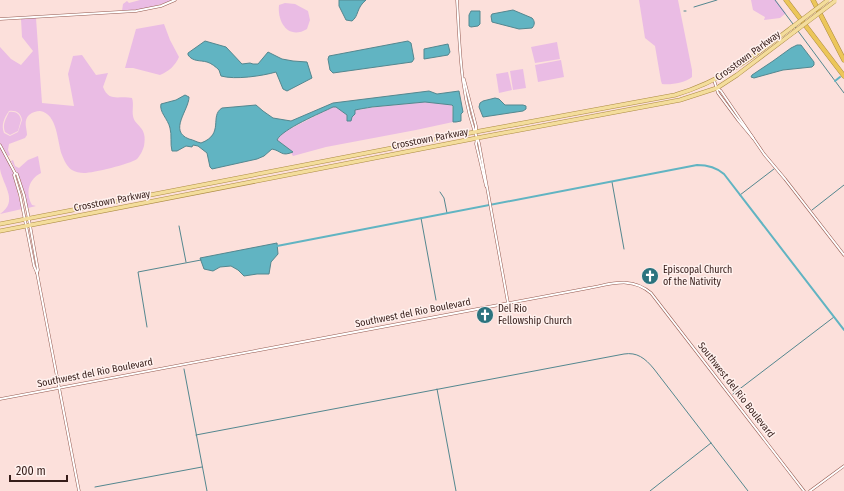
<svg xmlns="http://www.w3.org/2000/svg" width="844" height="491" font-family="'Fira Sans Condensed',sans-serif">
  <rect width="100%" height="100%" fill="#fce0db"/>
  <g fill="#eabce4" fill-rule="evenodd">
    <path d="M140,0h32c-16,7 -32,10 -50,11l1,-7 4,-3 2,2z"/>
    <path d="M639,0h39l14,70v7c-7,6 -21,8 -30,7l-1,-3 -6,-35 -10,-8z"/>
    <path d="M751,0h25l10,13 -6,5 -16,2 1,-3 -12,-7z"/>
    <path d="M285,3l10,1 13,7 2,9 -3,9c-18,11 -30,-6 -28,-24z"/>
    <path d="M36,18l6,85 32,3 -6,-32 5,-18 9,-1 14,20 12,-2 -5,14c6,16 17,8 29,11 2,6 0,12 1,18 2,11 15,10 11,30 -1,4 -4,10 -7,13 -7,5 -44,14 -53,14 -4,0 -9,-1 -12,-3 -5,-3 -8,-10 -10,-15 -5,-13 -4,-41 -22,-44 -4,0 -7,1 -11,4 -6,6 -2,13 -2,20l-2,3 -16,6 -1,6 2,5 -2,1 -8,-13v-96l11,12 10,6 12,-14 -11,-14 -1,-18zM9,111c7,-1 12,2 13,9l-4,12 -8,4 -6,-3c-3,-8 0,-15 5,-22z"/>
    <path d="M164,24l6,16 9,17c-4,9 -10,14 -19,18l-27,-7h-8l11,-39z"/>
    <path d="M557,42l3,17 -25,4 -4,-16z"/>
    <path d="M561,60l3,17 -26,5 -3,-17z"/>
    <path d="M523,69l3,19 -13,2 -3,-19z"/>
    <path d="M508,72l4,18 -13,3 -3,-19z"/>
    <path d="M425,102l27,3 1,17 -37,8 -90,17 -33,9 -2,-3 2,-1 -16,-12 7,-8 49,-25h3l12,8v2h4l3,-7c4,-1 8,0 12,-2z"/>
    <path d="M9,112c7,-1 11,2 12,8l-3,11 -8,4 -5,-3c-3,-8 1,-13 4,-20z"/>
    <path d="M0,147l14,25 -1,3 9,34 -22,5c19,-13 3,-28 0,-45 0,-7 0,-15 0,-22z"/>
    <path d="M38,156l3,17c-12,6 -16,19 -9,32l4,1 -8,2 -8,-29 -9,-18 2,-1 2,6 4,2 9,-8z"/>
  </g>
  <g fill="#61b4c2" stroke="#54878f">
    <path d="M339,0h27c-10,8 -7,16 -14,21l-6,-1 -7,-14z"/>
    <path d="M513,10l19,8c3,3 3,7 0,10l-13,1 -27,-7 -1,-6 1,-2z"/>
    <path d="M471,11h9v13l-2,2 -7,1 -2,-1v-11z"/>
    <path d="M205,41l21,6 16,17 8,-1 3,1h5l10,-12 14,7 11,2 14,1 5,16 -25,13 -4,-2 -7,-17c-14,4 -41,8 -55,4l-2,-6c-3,-3 -8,-7 -12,-8 -7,-2 -14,0 -19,-7v-2z"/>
    <path d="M408,41l3,2 3,16 -2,3 -79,11 -3,-3 -2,-11 1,-3z"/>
    <path d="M448,44l2,8 -2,3 -24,4v-10z"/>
    <path d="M797,45h4l13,17v3l-2,2 -29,3 -29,8 -3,-1 1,-2 21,-14 18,-13z"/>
    <path d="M429,91l8,3 22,-3 4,21 -2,2v7l-5,1h-3v-16l-1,-1 -27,-3 -53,5c-6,1 -12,2 -17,3v4l-3,3 -1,4h-4v-6l-11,-8h-3c-12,6 -51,22 -56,33l16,12c-12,5 -11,-1 -21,-3l-8,7 -7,3 -45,10 -2,-2 -3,-14 -9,-7 -5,-1 -1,2 -6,-1 -9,5h-5c-2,-7 0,-16 -2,-23 -2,-9 -11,-16 -9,-24l15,-4 9,-5 4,2c0,13 -21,34 0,42 5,1 7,3 12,4 24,-9 8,-27 21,-35l34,-3 7,6 10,7 18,3 42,-18z"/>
    <path d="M495,98l4,1 6,6h18l3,1v3l-3,2 -40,6 -4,-10 1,-4 3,-2z"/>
    <path d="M277,243l1,11 -7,8 -2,12h-12l-13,2 -6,-6 -7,-4 -11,1 -7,4 -9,-2 -4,-11z"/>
  </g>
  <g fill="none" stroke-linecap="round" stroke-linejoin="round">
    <g stroke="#54878f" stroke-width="1">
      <path d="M775,0l21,28"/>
      <path d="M694,7l23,-7"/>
      <path d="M684,11h2"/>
      <path d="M798,31l46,62"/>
      <path d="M612,182l12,67"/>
      <path d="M440,192l4,6 3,15"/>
      <path d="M740,195l34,-26"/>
      <path d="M812,210l32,-25"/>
      <path d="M421,218l15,82"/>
      <path d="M179,226l7,36"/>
      <path d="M147,327l-9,-55 63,-12"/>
      <path d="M184,369l23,122"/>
      <path d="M437,389l19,102"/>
      <path d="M733,394l101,-77"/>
      <path d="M196,435l428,-81c13,-2 21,4 30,15l94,122"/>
      <path d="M95,487l107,-20"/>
      <path d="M650,491l61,-48"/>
    </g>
    <g stroke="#61b4c2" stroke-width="2">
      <path d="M835,81l5,-4"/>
      <path d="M277,246l420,-81c11,0 19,2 27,9l120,156"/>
    </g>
    <g stroke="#945a50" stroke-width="3">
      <g id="minor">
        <path d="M457,0c3,48 3,98 22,143l29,160"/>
        <path d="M0,19l136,-8 25,-5 14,-6"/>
        <path d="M464,79l12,47v5"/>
        <path d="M714,80l4,13 20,27 15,18"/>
        <path d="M717,88l4,3 43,63 21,25 59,76"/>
        <path d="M477,138l-1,6 10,42"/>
        <path d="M0,145l15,28 2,1 7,21 4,19 10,56 -1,3 42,218"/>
        <path d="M15,173l-1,2 6,20 14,71 3,7"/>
        <path d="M0,399l589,-111c23,-4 42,-12 62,5l153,198"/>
        <path d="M810,491l34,-25"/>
      </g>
    </g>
    <g stroke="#ac8b43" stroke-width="4.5">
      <g id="major">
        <path d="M0,224l475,-92 200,-37c47,-14 78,-38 116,-67"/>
        <path d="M0,231l477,-93 203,-38 37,-12 20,-13 57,-43"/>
      </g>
    </g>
    <g stroke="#ac8b43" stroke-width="5">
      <g id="highway">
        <path d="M786,0l58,76"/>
        <path d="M813,0l31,60"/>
      </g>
    </g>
    <use href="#minor" stroke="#fff" stroke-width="2"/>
    <use href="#major" stroke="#f4dd9c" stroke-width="3.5"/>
    <use href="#highway" stroke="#ecc65a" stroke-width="4"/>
    <g stroke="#ac8b43" stroke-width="4.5" stroke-linecap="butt">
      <g id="major-bridge">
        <path d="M791,28l37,-28"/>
        <path d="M794,32l41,-31"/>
      </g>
    </g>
    <use href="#major-bridge" stroke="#f4dd9c" stroke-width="3.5"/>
  </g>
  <defs>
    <g id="church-disc" transform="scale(0.9)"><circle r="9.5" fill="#2b737e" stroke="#fff1ee"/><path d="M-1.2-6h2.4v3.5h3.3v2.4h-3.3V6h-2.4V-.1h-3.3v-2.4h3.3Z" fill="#fff"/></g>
  </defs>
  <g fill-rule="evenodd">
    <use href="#church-disc" x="650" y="276"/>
    <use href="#church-disc" x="485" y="315"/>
  </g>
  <g text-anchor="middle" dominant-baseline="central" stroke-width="3" stroke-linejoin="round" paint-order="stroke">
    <g font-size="10" fill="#361d19" stroke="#fff1ee">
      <text transform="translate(748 56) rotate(-36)">Crosstown Parkway</text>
      <text transform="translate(430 139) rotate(-11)">Crosstown Parkway</text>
      <text transform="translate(112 201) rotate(-11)">Crosstown Parkway</text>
      <text transform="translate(413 313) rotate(-11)">Southwest del Rio Boulevard</text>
      <text transform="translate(95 373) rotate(-11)">Southwest del Rio Boulevard</text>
      <text transform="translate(736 390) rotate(52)">Southwest del Rio Boulevard</text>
    </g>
    <g font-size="10" fill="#361d19" stroke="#fff1ee" text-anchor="start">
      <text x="663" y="270">Episcopal Church<tspan x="663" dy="12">of the Nativity</tspan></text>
      <text x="498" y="309">Del Rio<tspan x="498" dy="12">Fellowship Church</tspan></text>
    </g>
  </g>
  <path d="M10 475v6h57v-6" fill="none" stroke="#361d19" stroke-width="2"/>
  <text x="16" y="475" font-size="12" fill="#361d19" stroke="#fff1ee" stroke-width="3" paint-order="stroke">200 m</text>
</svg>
